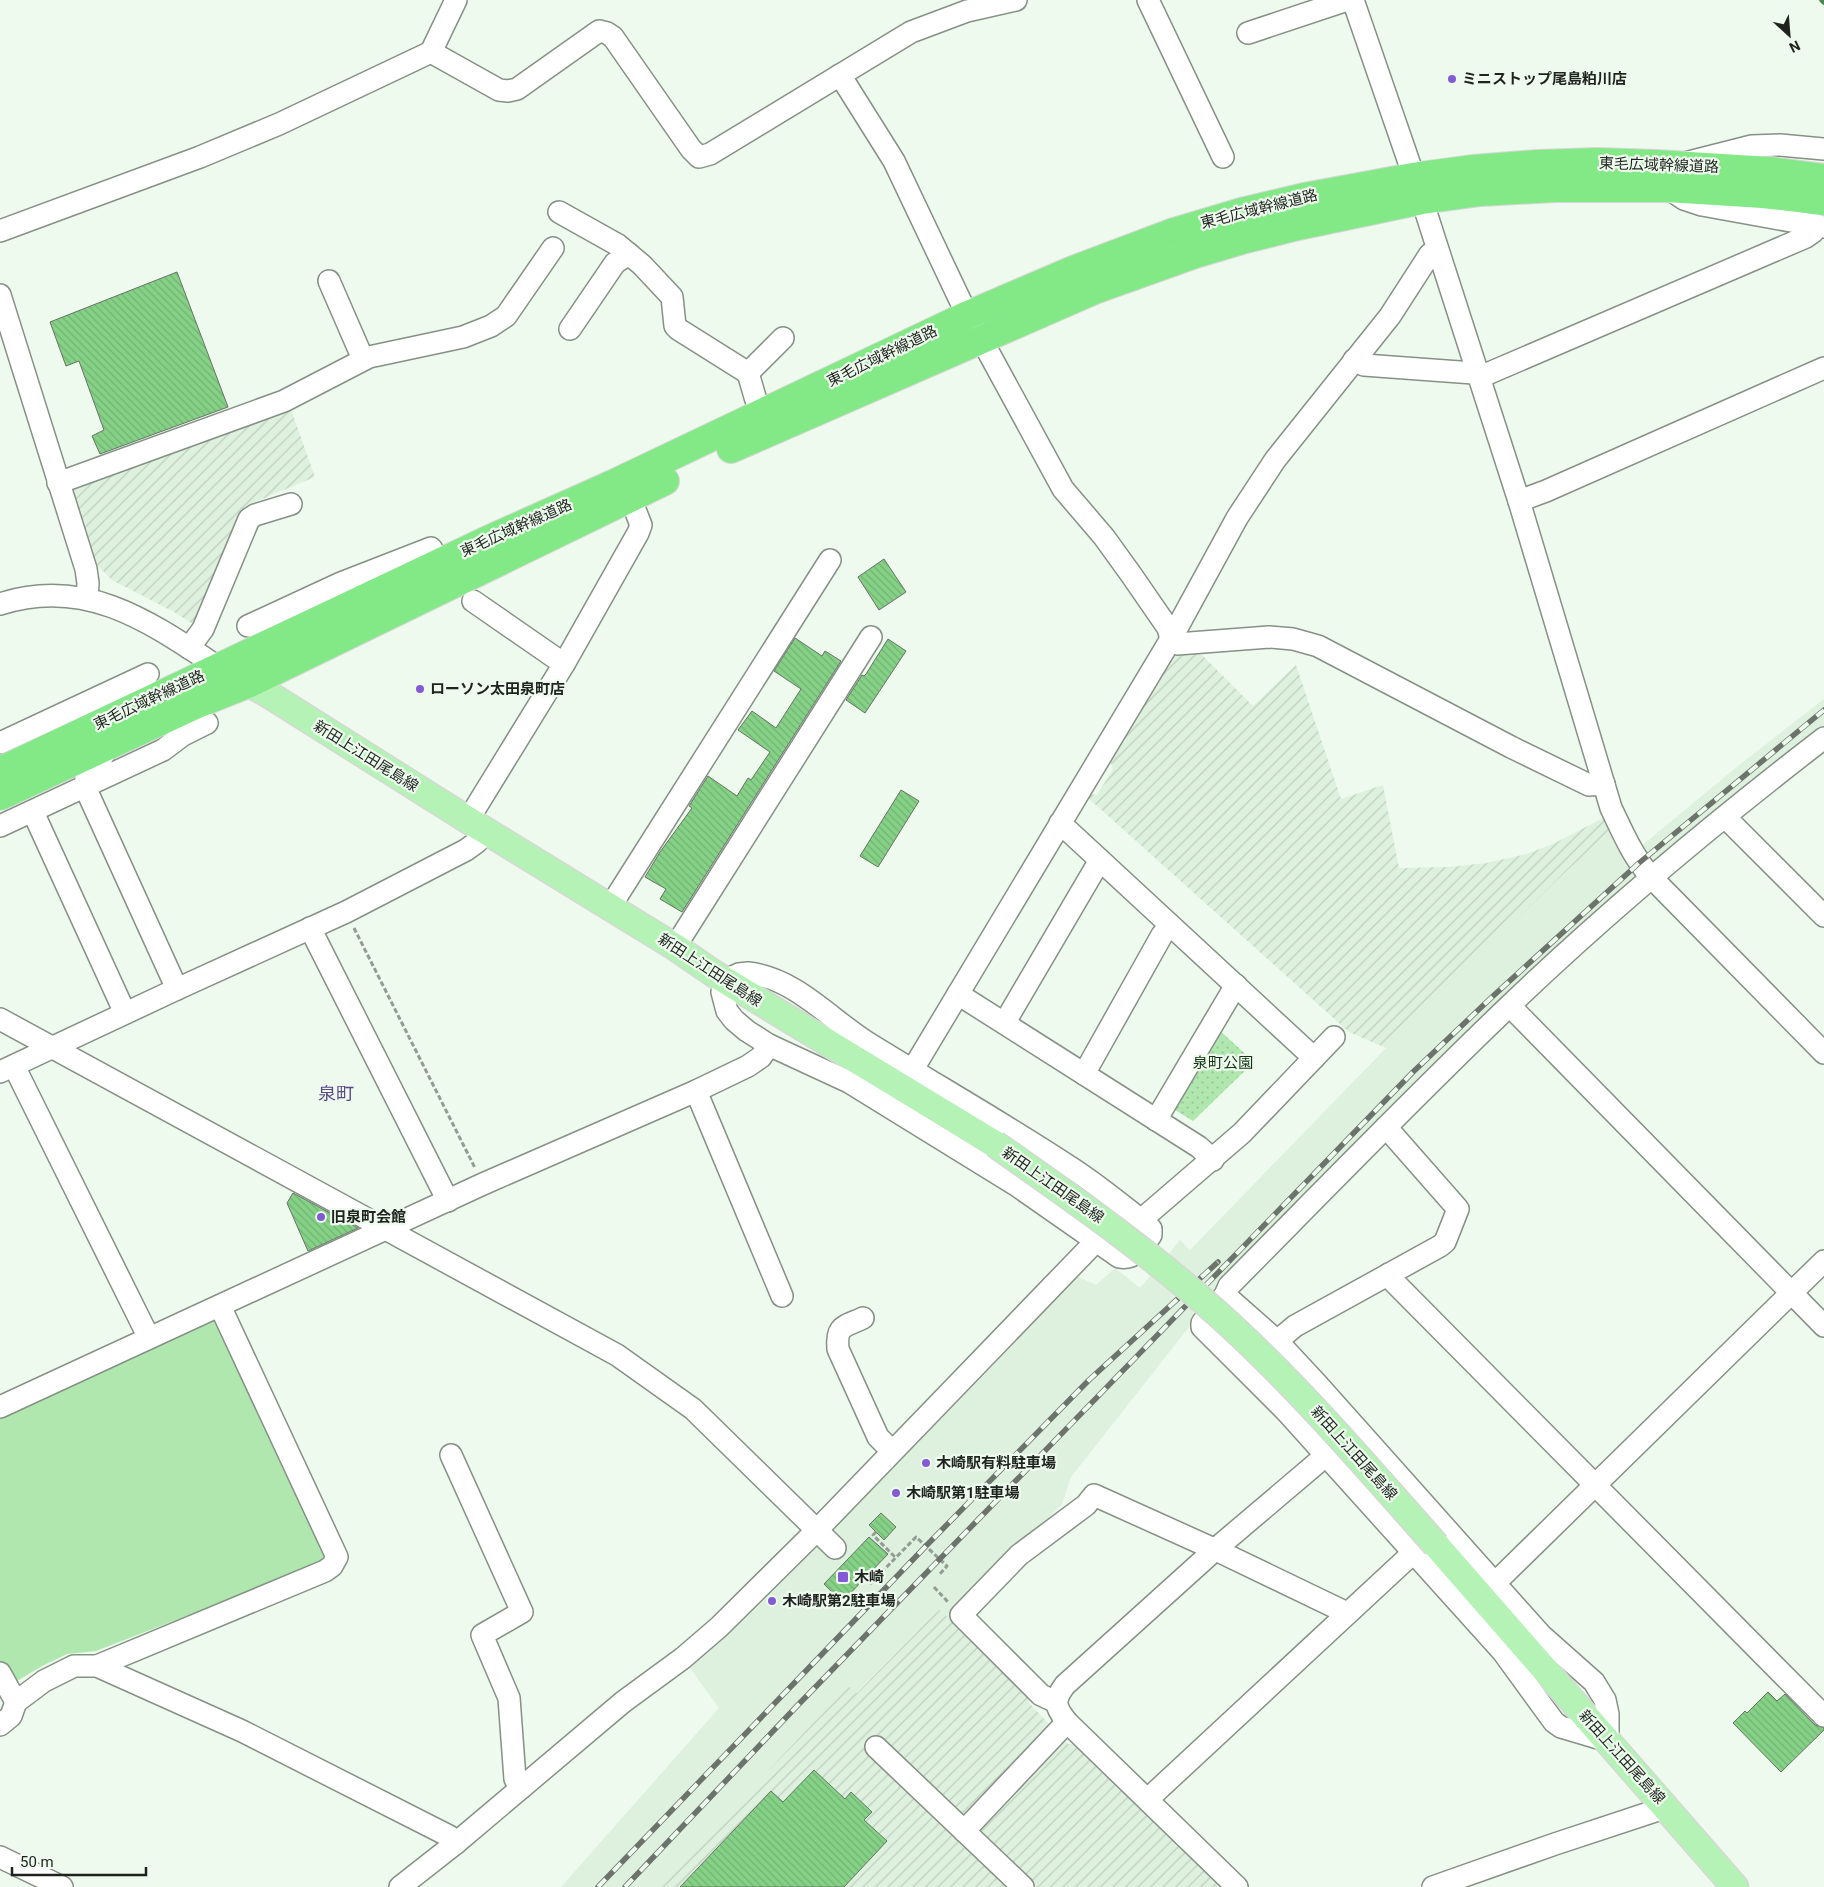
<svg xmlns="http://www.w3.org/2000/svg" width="1824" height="1887" font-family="Roboto,'Noto Sans JP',sans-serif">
  <defs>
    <pattern id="industrial-furrows" width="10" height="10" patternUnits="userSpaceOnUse" patternTransform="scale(1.25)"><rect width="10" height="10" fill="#def1de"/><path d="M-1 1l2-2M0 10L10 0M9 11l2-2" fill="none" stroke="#becebe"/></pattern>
    <pattern id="grass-dots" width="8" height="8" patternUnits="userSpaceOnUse" patternTransform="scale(1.25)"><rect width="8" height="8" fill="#afe7ae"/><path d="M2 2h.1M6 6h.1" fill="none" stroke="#96c695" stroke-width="1.8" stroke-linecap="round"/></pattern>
    <pattern id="building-back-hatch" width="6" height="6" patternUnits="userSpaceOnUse" patternTransform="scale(1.25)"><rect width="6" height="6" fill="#85d186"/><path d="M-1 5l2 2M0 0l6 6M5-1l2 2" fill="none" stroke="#72b373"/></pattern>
  </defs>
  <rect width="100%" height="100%" fill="#edfaed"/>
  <g fill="#def1de">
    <path d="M1824,699v30l-170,137 -14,-19 98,-81z"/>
    <path d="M1612,829l28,49 -403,388 -166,211 -9,27 -112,116 -11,-11 -83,84 -8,-7 -190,201h-97l158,-179 -32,-44 387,-389 22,10 19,-17 25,20 40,-48 10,10 196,-202 169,-166z"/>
  </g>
  <g fill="url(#industrial-furrows)">
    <path d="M289,404l26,73 -70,29 -49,120 -22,-14 -62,-32 -17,-17 -26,-79z"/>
    <path d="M1196,649l57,57 43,-41 45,134 42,-14 16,83 50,-1 37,-4 41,-9 28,-11 52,-27 5,13 -57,53 -169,166 -37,-16 -262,-235 1,-3 9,1 16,-26 -5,-15 65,-104z"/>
    <path d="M939,1609l90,84v10l39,41h15l147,143h-572l190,-201 9,7z"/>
  </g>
  <path fill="url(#grass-dots)" d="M1218,1029l36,33 -61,59 -21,-13z"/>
  <path fill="#afe7ae" d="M218,1315l108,236 -6,13 -224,87 -29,3 -25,12 -30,18 -12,-22v-247z"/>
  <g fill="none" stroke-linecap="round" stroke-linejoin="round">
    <path stroke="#4f8550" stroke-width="5.5" d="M1822,0l2,2"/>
  </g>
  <g fill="url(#building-back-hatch)" stroke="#677367">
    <path d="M177,272l51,135 -128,47 -8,-18 12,-6 -25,-69 -13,5 -16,-44z"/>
    <path d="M884,559l22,33 -27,18 -21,-33z"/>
    <path d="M795,638l27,18 3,-5 16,10 -159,251 -22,-13 6,-10 -21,-12 15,-25 32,-44 -3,-2 19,-30 29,20 11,-18 3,2 19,-28 -32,-22 14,-19 24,17 25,-39 -27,-18z"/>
    <path d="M888,639l18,12 -41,62 -19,-13 16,-25 2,1 2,-2z"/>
    <path d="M901,790l18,11 -41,66 -18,-11z"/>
    <path d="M293,1193l65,35 -50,23 -21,-48z"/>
    <path d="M881,1513l15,14 -12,13 -15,-15z"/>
    <path d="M869,1537l19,17 -46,48 -18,-18z"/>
    <path d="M1768,1692l9,9 8,-7 30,31 9,3v2l-43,42 -48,-49 12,-12 2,2z"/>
    <path d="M814,1770l31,29 6,-7 21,20 -8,8 23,21 -43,46h-164l91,-96 12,11z"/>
  </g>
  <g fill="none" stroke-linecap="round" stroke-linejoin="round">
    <g stroke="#859185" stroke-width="24">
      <g id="minor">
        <path d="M1148,0l75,157"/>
        <path d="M1353,0l69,200 97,301 92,307c12,25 22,49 40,69l173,176"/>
        <path d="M1248,33l99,-33"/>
        <path d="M431,52l68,38 9,1 9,-2 82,-58 8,2 6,4 78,112 8,8 11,-3 201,-122 56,-21 49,-11"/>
        <path d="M840,75l54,86 66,139 103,189 41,48 26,36 38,55 3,11 6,5 92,-7 24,2 25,7 193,101 78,38 15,-1"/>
        <path d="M1689,162l63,-16 28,-1 44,4"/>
        <path d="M1672,191l12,8 18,6 122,22"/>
        <path d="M559,212l59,33 24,20 30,32 3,29 3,3 70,44 7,24 6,17"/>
        <path d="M0,231l200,-74 79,-33 152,-72 25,-52"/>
        <path d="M329,281l34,78"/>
        <path d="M0,295l86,274 2,14 -1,16"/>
        <path d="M570,329l45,-66 14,-9"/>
        <path d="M1354,360l10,5 123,9 319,-137 7,-5 3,-7"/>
        <path d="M748,373l35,-35"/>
        <path d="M58,483l226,-82 85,-44 94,-20 28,-11 15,-10 47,-68"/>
        <path d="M1519,501l27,-10 278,-123"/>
        <path d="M473,601l91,63"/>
        <path d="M0,604c86,-28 150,18 218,63"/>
        <path d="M248,626l93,-43 90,-35 9,14"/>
        <path d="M189,648l14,-19 46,-110 6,-4 36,-11"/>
        <path d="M0,743l148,-69"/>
        <path d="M107,748l-10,19 -11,11 -1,9 92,202"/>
        <path d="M33,812l92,201"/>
        <path d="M1725,817l99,99"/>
        <path d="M468,820l96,-156 74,-131 3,-8 -11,-28"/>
        <path d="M1060,823l254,235"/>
        <path d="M0,826l163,-76 20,-15 24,-12"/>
        <path d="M610,907l220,-347"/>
        <path d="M310,928l138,273"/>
        <path d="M675,947l196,-310"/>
        <path d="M748,973c46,5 80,44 117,68 69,43 140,83 208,128 26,17 49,36 73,55l5,5v6c-9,12 -15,25 -32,22l-103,-72 -167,-103 -80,-37 -22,-14 -13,-11 -7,-9 -5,-19 4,-12 13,-6z"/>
        <path d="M958,994l241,153 14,13"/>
        <path d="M1510,1006l314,320"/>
        <path d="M0,1019l617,336 76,54 142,139"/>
        <path d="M1005,1022l95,-162"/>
        <path d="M14,1066l135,272"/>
        <path d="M913,1069l258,-430 66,-121 38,-58 115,-144 40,-62 8,-3"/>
        <path d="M0,1072l177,-83 169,-77 120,-62 11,-8 9,-11"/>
        <path d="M1084,1074l78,-139 8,-10"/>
        <path d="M696,1091l86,205"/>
        <path d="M1156,1120l80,-135"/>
        <path d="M1141,1220l101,-87 92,-96"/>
        <path d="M1389,1274l2,5 433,437"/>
        <path d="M1225,1295l52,46 40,43 224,251 53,47 11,18 3,14v27l-47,-14 -7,-5 -51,-70 -217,-241 -84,-84v-4l23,-28 4,-9c93,-94 184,-188 279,-279 100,-96 207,-185 316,-269"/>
        <path d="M863,1318c-19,9 -27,7 -25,31l40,88 14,14"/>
        <path d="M1277,1341l18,-15 145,-80 5,-4 13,-33 -72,-82"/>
        <path d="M0,1407l483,-223 213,-93 52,-25 13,-9 8,-12"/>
        <path d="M451,1455l71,157 -40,23 27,63 6,81 6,9"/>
        <path d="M1495,1583l329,-322"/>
        <path d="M97,1666l228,-95 7,-5 5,-9 -117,-251"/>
        <path d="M0,1673l16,29"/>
        <path d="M1056,1702l-15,-7 -80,-80 58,-60 67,-50 8,-10 122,55 131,63"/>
        <path d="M0,1725l11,-9 5,-14 28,-21 30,-15h23l145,65 207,105 7,7"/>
        <path d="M876,1747l147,140"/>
        <path d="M1148,1799l266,-247"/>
        <path d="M964,1831l103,-109"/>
        <path d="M0,1857l62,30"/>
        <path d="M400,1887l56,-44 167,-141 60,-44 36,-31 97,-96 280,-290"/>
        <path d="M1237,1887l-170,-165c-12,-15 -14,-21 -2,-37l153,-138 119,-101"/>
        <path d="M1433,1887l122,-43 112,-37"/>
      </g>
    </g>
    <g stroke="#d6d7d6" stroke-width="29">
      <g id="major">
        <path d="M234,675l34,19 200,126 207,127 38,26 282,171"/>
        <path d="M1436,1545l299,342"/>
      </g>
    </g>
    <g stroke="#d6d7d6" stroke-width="30">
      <g id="highway">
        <path d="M731,449l366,-160 98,-35 47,-14 56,-14 124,-26 59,-8 74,-4h112l96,6 61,7"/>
        <path d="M0,771l492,-233 123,-55 353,-168 105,-45 98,-37 74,-22 59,-14 109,-20 60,-8 64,-5 60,-2 60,2 113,7 54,7"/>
        <path d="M0,796l195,-91 55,-22 415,-202"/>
      </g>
    </g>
    <g stroke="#939c93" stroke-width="3" stroke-dasharray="5 2.5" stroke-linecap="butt">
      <path d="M354,928l121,240"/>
      <path d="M876,1532l-3,3 23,23"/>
      <path d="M865,1578l6,5 45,-46 31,29 -8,9"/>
      <path d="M934,1587l14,15"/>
    </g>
    <use href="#minor" stroke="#fff" stroke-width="21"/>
    <use href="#major" stroke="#b5f2b6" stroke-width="26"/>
    <use href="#highway" stroke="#83e986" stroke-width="28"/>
    <g stroke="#6b736b" stroke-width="5.5">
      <g id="rail">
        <path d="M598,1887l328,-341 163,-166 129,-118"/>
        <path d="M625,1887l172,-181 616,-634 79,-75 147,-134 185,-153"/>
      </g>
    </g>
    <use href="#rail" stroke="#edfaed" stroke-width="4" stroke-dasharray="11" stroke-linecap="butt"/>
    <g stroke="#d6d7d6" stroke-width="29" stroke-linecap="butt">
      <path id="major-bridge" d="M995,1144c77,54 153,107 223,170 79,71 148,152 218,231"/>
    </g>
    <use href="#major-bridge" stroke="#b5f2b6" stroke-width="26"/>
  </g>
  <g fill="#825bd5" stroke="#edfaed" stroke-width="2">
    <circle cx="1452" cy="79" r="5"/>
    <circle cx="420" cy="689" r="5"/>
    <circle cx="321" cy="1217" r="5"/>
    <circle cx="926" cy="1463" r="5"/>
    <circle cx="896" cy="1493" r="5"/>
    <rect x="837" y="1571" width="12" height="12" rx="2.5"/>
    <circle cx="772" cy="1601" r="5"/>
  </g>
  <g text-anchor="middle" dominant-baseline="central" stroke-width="4.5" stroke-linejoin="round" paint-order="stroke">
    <g font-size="15" font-weight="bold" fill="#1e231e" stroke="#edfaed" text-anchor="start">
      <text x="1462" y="79">ミニストップ尾島粕川店</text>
      <text x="430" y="689">ローソン太田泉町店</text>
      <text x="331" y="1217">旧泉町会館</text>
      <text x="936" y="1463">木崎駅有料駐車場</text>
      <text x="906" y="1493">木崎駅第1駐車場</text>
      <text x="854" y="1577">木崎</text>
      <text x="782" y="1601">木崎駅第2駐車場</text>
    </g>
    <g font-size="15" fill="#1e231e" stroke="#edfaed">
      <text transform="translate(1659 165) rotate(2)">東毛広域幹線道路</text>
      <text transform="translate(1259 209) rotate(-14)">東毛広域幹線道路</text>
      <text transform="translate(882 356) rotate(-26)">東毛広域幹線道路</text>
      <text transform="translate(516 528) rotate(-24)">東毛広域幹線道路</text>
      <text transform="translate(149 700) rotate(-25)">東毛広域幹線道路</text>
      <text transform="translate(366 756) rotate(32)">新田上江田尾島線</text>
      <text transform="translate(710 970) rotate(33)">新田上江田尾島線</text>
      <text transform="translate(1053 1185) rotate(35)">新田上江田尾島線</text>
      <text transform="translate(1354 1453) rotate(48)">新田上江田尾島線</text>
      <text transform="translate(1622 1757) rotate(48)">新田上江田尾島線</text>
    </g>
    <g font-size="15" fill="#133214" stroke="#edfaed">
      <text x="1223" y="1063">泉町公園</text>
    </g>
    <g font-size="18" fill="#5a4987" stroke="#edfaed">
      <text x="336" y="1093">泉町</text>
    </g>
  </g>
  <g transform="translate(1789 35) rotate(154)" stroke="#edfaed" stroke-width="4" paint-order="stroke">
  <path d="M0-4L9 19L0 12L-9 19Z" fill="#1e231e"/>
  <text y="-8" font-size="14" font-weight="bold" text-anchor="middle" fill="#1e231e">N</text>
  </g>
  <path d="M12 1867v8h134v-8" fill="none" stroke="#1e231e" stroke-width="2.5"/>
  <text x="20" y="1867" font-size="15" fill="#1e231e" stroke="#edfaed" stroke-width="4" paint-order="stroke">50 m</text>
</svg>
